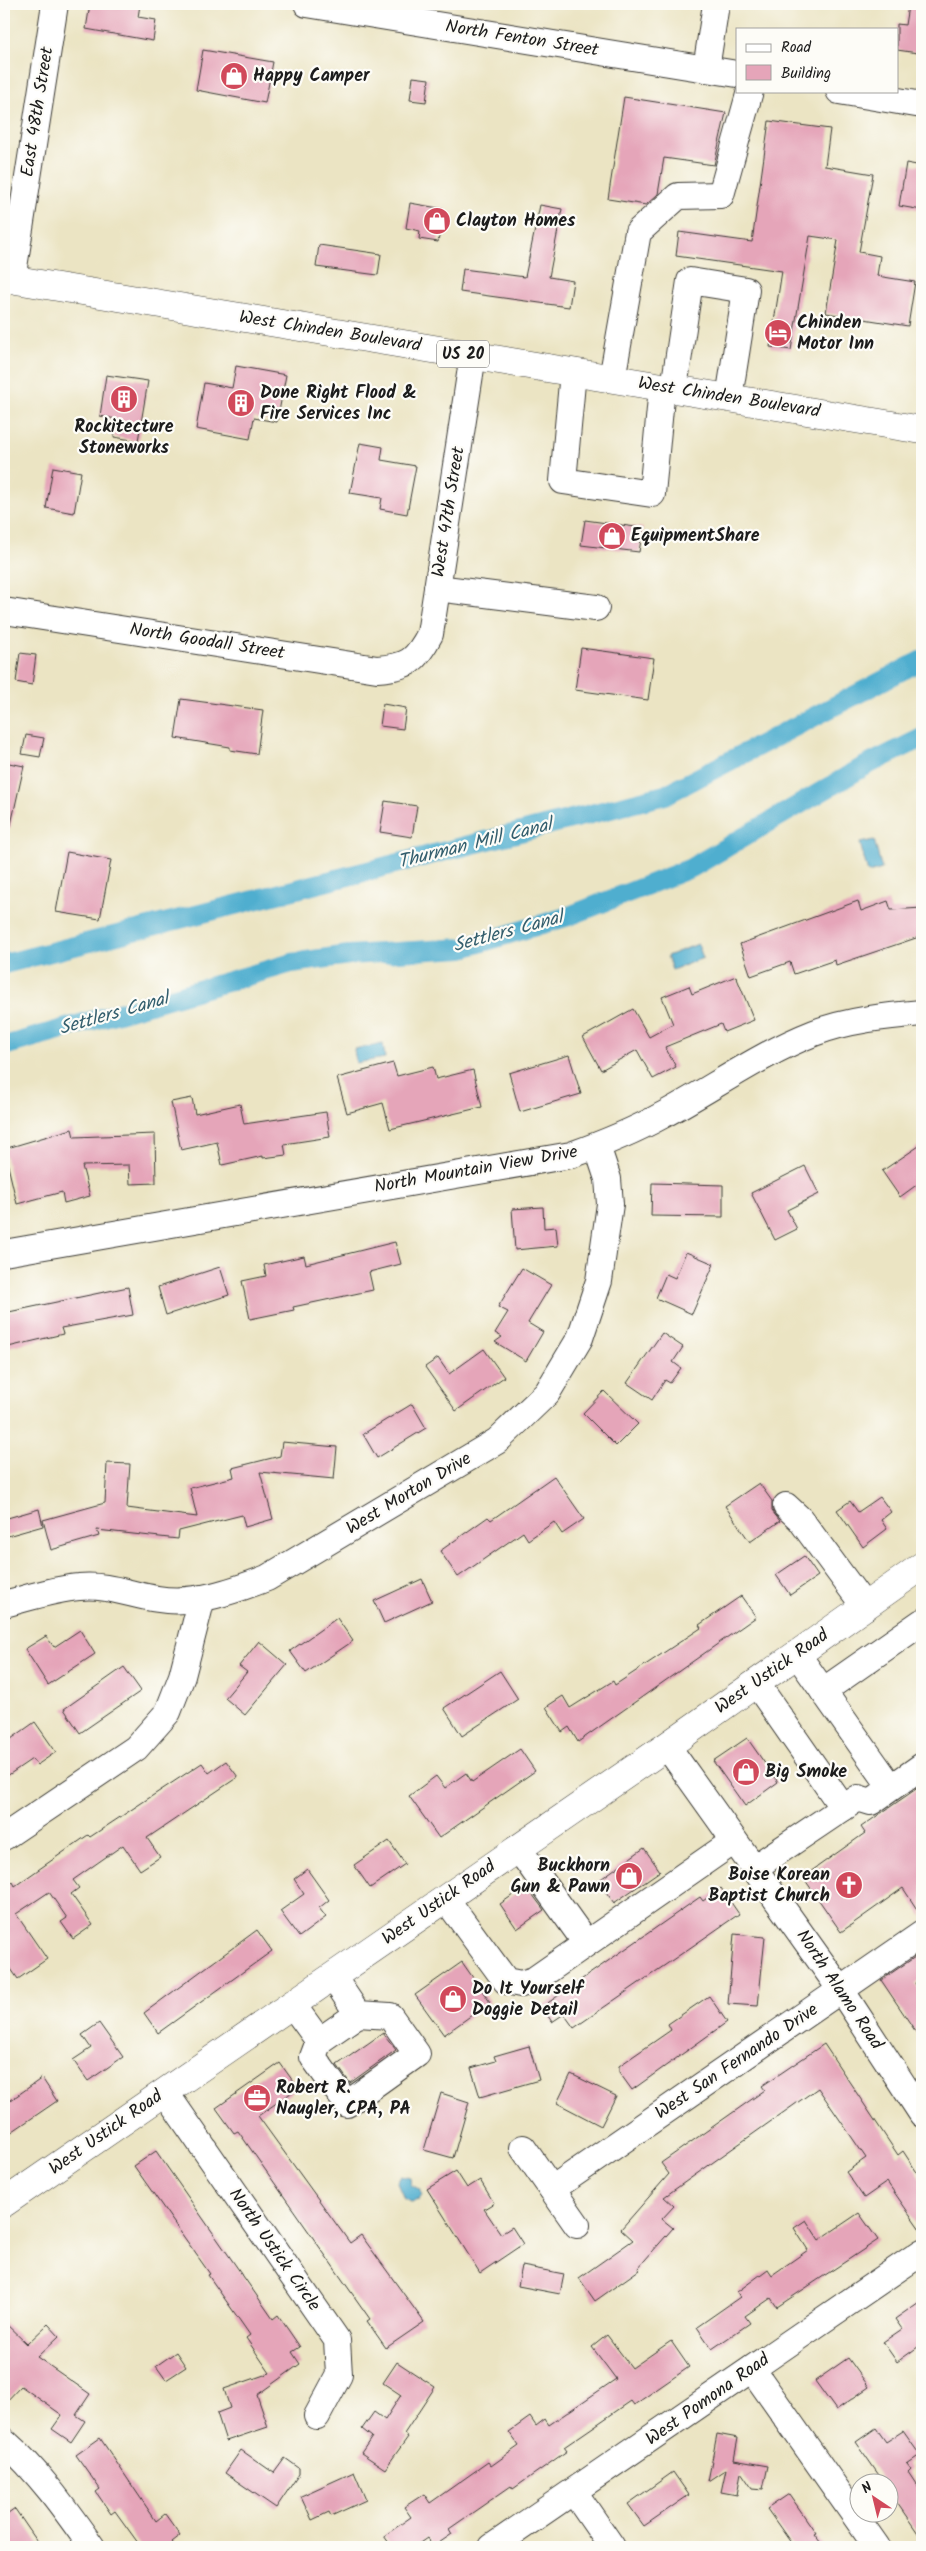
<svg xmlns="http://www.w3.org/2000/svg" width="926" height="2551" font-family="Kalam,sans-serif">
  <rect width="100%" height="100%" fill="#fdfcf7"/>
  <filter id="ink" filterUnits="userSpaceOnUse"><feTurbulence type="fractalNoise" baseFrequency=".02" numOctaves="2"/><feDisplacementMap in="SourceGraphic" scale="10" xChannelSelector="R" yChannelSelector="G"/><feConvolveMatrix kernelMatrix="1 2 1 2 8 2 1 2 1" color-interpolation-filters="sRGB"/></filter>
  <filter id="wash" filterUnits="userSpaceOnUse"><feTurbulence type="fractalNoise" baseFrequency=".0096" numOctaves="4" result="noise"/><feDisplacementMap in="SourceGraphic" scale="20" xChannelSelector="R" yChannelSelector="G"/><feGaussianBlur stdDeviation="1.12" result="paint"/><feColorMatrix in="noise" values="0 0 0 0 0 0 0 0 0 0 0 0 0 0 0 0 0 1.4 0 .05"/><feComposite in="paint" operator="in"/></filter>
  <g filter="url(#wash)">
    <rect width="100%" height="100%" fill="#ebe4c3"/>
    <g fill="#50aecf" stroke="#366576">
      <path d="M874,840l8,29 -14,4 -8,-30z"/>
      <path d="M698,944l5,14 -31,12 -5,-14z"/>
      <path d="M383,1044l2,14 -29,5 -2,-14z"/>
      <path d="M401,2176l9,2 1,7 8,4 3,6 -3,5 -8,2 -7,-3 -7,-16z"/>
    </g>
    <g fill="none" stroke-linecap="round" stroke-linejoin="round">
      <g stroke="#50aecf" stroke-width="20">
        <path d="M4,964l661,-169 257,-135"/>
        <path d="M4,1046l288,-83 57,-8 114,-7 106,-32 122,-48 174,-102 57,-28"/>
      </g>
    </g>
    <g id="blocks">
      <g fill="#e5a5b9">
        <path d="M90,4l50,1 -2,12 18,3 -3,21 -67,-12z"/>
        <path d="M908,6l14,3v20l-4,24 -21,-3v-26l8,1z"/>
        <path d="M203,50l70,12 -8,41 -69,-13z"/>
        <path d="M413,77l16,2 -3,23 -16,-2z"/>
        <path d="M624,97l102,16 -12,52 -50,-7 -6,36 -12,11 -38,-6z"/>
        <path d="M769,121l61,8 -5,37 48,8 -14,78 21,4 -3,20 38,6 -7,44 -82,-13 12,-73 -28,-4 -19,114 -21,-3 12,-76 -106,-15 3,-24 73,10z"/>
        <path d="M906,163l16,3v44l-23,-4z"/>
        <path d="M410,203l34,6 -6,33 -19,-3 1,-8 -14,-3z"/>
        <path d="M540,205l22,4 -13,68 24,4 -4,26 -109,-15 3,-23 62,8z"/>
        <path d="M319,245l62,9 -3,21 -62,-8z"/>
        <path d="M236,366l50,9 -9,47 -23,-4 -4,21 -54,-10 8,-46 28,5z"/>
        <path d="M106,375l42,6 -10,60 -24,-4 2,-18 -16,-3z"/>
        <path d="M360,443l23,4 -2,13 35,6 -9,48 -27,-5 2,-11 -32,-5z"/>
        <path d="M53,467l28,5 -7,41 -28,-5z"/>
        <path d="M585,520l58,8 -4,24 -58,-7z"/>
        <path d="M581,648l73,10 -6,42 -73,-10z"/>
        <path d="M20,653l16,2 -4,30 -16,-3z"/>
        <path d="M181,699l82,11 -6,44 -27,-4v-3l-55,-9z"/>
        <path d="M383,704l23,4 -3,21 -23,-3z"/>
        <path d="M26,735l18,3 -4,19 -18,-3z"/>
        <path d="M4,762l20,4 -14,63 -6,-1z"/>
        <path d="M385,801l32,5 -5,31 -32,-5z"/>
        <path d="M67,852l44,8 -11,59 -44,-7z"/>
        <path d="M858,901l3,10 27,-10 3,9 31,-2v28l-86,29 -1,-5 -41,14 -4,-12 -39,14 -11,-32z"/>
        <path d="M736,976l18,44 -30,12 -3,-8 -56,23 11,20 -23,12 -16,-29 -36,20 -18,-33 50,-28 16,28 24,-13 -11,-27 27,-11 3,8z"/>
        <path d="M569,1055l12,39 -61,18 -11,-39z"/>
        <path d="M393,1063l4,13 36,-9 3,12 37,-9 9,37 -92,22 -7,-26 -36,10 -10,-35z"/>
        <path d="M192,1098l3,16 45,-10 4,20 82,-12 4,25 -46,7 2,11 -23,3v-2l-41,9 -5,-23 -36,8 -10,-48z"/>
        <path d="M72,1129l2,8 81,-3 1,49 -26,1 -1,-19 -47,1 8,30 -26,7 -2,-11 -45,12 -13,-55z"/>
        <path d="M922,1144v37l-22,16 -18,-26z"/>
        <path d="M805,1166l14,28 -32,16 10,19 -22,11 -24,-47z"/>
        <path d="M652,1183l71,2v32l-72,-1z"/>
        <path d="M543,1207l1,21 12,-1 2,19 -43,4 -3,-41z"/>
        <path d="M395,1242l6,22 -32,8 4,18 -80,17 1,3 -44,9 -8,-38 24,-5 -2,-11 40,-9 2,8z"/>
        <path d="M686,1252l28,12 -22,50 -36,-16 10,-24 9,4z"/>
        <path d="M220,1267l9,28 -63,20 -8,-28z"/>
        <path d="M522,1268l29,17 -23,38 15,9 -17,29 -31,-19 7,-5 -7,-4 13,-21 -10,-5z"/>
        <path d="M128,1287l5,28 -72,13 2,6 -59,14v-35z"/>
        <path d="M662,1333l21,14 -10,15 8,6 -11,15 -5,-3 -13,20 -25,-17z"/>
        <path d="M484,1349l20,28 -48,34 -31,-44 13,-9 11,16z"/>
        <path d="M604,1391l34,33 -22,22 -33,-33z"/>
        <path d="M412,1404l14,24 -49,30 -14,-24z"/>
        <path d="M282,1442l55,5 -3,32 -74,-7 13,47 -28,8 -3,-12 -63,16 -1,8 -81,-9 2,6 -48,14 -8,-30 62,-17 2,-40 23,1 -3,44 70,9 -7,-29 44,-11 -2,-9 48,-12z"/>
        <path d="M554,1476l30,43 -22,15 -8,-12 -26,18 -5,-8 -65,45 -18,-26 48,-34 3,3z"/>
        <path d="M759,1483l13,18v10l8,10 -30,21 -25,-36z"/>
        <path d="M880,1497l11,15 -10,8 6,9 -24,18 -26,-37 13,-9 8,11z"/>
        <path d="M39,1509l4,17 -39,11v-18z"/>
        <path d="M804,1556l14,20 -28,19 -14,-20z"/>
        <path d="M422,1579l10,22 -48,22 -10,-22z"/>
        <path d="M741,1596l15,21 -178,125 -9,-15 -7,5 -16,-25 17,-11 7,12 43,-27 2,4 86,-57 -2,-3z"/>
        <path d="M337,1618l16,23 -47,32 -16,-22z"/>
        <path d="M80,1630l15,24 -47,31 -23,-36 21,-13 8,11z"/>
        <path d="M259,1641l28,24 -42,50 -20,-17 22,-26 -8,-6z"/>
        <path d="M124,1667l17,24 -61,42 -16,-24z"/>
        <path d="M500,1671l18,28 -56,37 -18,-28z"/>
        <path d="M35,1722l21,30 -19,13 -5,-6 -28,19v-34z"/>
        <path d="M747,1738l31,44 -33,24 -32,-45z"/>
        <path d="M520,1749l15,22 -96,67 -30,-42 27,-20 9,12 21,-15 6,9z"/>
        <path d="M226,1761l12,16 -91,61 13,19 -20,13 -17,-25 -50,35 6,8 -8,6 22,31 -20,14 -12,-17 6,-4 -18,-26 -33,22 31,45 -29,20 -14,-20v-71l9,-6 2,4 73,-51 2,2 112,-74 7,10z"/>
        <path d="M922,1785v132l-19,-29 -62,44 -38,-55 62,-44 -4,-6z"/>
        <path d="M389,1841l16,23 -35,24 -16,-23z"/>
        <path d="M644,1848l16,23 -46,32 -16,-22z"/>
        <path d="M307,1869l22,31 -10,8 7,9 -27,20 -19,-26 24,-17 -10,-15z"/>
        <path d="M526,1886l18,24 -27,19 -17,-25z"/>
        <path d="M721,1888l18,26 -165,114 -10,-14 -12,8 -10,-15 158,-110 3,4z"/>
        <path d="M257,1930l15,21 -114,82 -14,-20z"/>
        <path d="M734,1934l31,3 -7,69 -30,-2z"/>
        <path d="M918,1955l4,7v16l-7,5 7,11v47l-41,-61z"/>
        <path d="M462,1962l28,40 -46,33 -29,-40z"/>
        <path d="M709,1996l18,26 -95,68 -13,-18v-6l52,-36 -3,-6z"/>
        <path d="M99,2023l24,34 -35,24 -15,-21 18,-12 -9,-13z"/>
        <path d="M383,2033l13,17 -46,33 -13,-18z"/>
        <path d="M824,2044l74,111 5,-4 19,29v52l-35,-50 -23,16 -18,-26 20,-14 -48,-70 -154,109 10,9 -12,13 11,9 -35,40 1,2 -44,31 -16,-23 54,-38 -12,-11 48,-55 -8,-11 104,-73 -3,-4z"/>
        <path d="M529,2046l10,34 -59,17 -9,-29 25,-7 -2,-5z"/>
        <path d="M280,2063l18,25 -40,28 92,127 11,-8 63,87 -38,26 -19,-27 3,-2 -132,-188 -4,2 -18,-25z"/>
        <path d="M571,2074l45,22 -15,30 -44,-23z"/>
        <path d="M42,2078l15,23 -47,32 -6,-9v-19z"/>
        <path d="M441,2093l28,9 -16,56 -29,-8z"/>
        <path d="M156,2151l117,168 5,-4 22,32 -8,5 8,12 -43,31 11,32 -42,14 -9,-28 13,-5 -6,-19 46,-16 -24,-35 4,-3 -42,-60 2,-1 -76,-108z"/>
        <path d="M456,2171l11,17 13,-8 14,23 -10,6 17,25 11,-7 11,17 -43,29 -53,-84z"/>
        <path d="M859,2213l19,27 -101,67 -6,-9 -26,18 5,7 -38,26 -15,-22 43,-30 -3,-5 31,-23 4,6 36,-25 -14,-22 12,-8 13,20z"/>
        <path d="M522,2266l42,8 -4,20 -42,-8z"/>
        <path d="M922,2300v44l-25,18 -14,-20 19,-13 -7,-10z"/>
        <path d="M4,2322l23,22 21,-20 11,12 -22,21 53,37 -14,21 9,6 -14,21 -19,-13 10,-14 -41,-29 -17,18z"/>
        <path d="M607,2335l25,33 39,-27 18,26 -55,38 -3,-4 -67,46 3,4 -54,38 -2,-3 -62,43 3,5 -19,13 -6,-9 -13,9h-22l-8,-11 27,-19 -7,-10 20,-13 6,9 58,-41 3,4 28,-20 -10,-14 21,-15 6,9 9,-7 4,6 67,-46 -24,-32z"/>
        <path d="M176,2352l10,15 -20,13 -10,-14z"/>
        <path d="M848,2358l21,29 -33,23 -21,-29z"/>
        <path d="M397,2362l38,25 -31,47 4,3 -23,32 -24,-16 11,-16 -10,-8 12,-17 11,8 16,-25 -18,-12z"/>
        <path d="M876,2428l10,14 17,-11 17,24 -13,9 4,5 -3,3 14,21v46l-29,-42 -5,-13h-3l-29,-42z"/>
        <path d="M717,2434l21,4 -4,22 34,6 -5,23 -11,-1 -11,-16 -4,23 -16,-3 5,-23 -18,12z"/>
        <path d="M100,2438l56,83 9,-7 15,21 -9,7 4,5h-34l-26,-36 -4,3 -15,-22 4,-3 -24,-34z"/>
        <path d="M241,2450l33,23 11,-15 14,10v6l-23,34 -51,-35z"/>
        <path d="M354,2472l12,28 -35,16 -2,-4 -17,8 -11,-24z"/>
        <path d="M673,2472l16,23 -45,31 -16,-22z"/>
        <path d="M789,2494l27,39 -2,1 10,13h-30l-27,-38z"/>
        <path d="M15,2509l26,38h-37v-30z"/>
      </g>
    </g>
  </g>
  <g filter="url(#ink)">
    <use href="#blocks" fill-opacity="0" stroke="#3b3a35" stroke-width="1"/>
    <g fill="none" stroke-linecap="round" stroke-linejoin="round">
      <g stroke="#3b3a35" stroke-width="28">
        <g id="minor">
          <path d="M307,4l430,70"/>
          <path d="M706,69l10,-65"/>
          <path d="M839,91l83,14"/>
          <path d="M12,280l43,-276"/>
          <path d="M573,372l-10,109 89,13 10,-107"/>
          <path d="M612,379l26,-147 40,-36 43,-1 29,-104"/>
          <path d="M674,388l16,-107 56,9 -17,108"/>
          <path d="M437,588l159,20"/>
          <path d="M4,611l373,58c31,-2 39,-8 53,-35l43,-279"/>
          <path d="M4,1253l567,-98c31,-11 61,-23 90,-39 51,-27 99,-62 153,-83 34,-13 73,-17 108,-20"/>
          <path d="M786,1506l14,13 65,88"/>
          <path d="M4,1604c24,-6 50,-15 75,-17 28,-3 52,8 79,12 37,6 75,-8 109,-21l230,-137 50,-48 33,-55 19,-57 11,-77 -2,-25 -11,-33"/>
          <path d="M797,1654l94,133"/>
          <path d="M756,1683l87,125"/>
          <path d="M823,1691l99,-69"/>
          <path d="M667,1746l174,244 81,124"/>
          <path d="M4,1837l132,-89 32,-36 14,-36 20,-78"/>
          <path d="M518,1848l68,95"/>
          <path d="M754,1868l104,-70 13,4 51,-36"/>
          <path d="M446,1899l60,82 15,3 13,-4 200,-139"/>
          <path d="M292,2004l27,37 39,-27 -25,-37"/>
          <path d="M319,2041l-6,16 34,47 70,-50 -27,-38 -32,-2"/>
          <path d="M165,2092l172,248 2,35 -22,41"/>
          <path d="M523,2148l54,77"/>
          <path d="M552,2189l370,-255"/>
          <path d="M752,2369l125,178"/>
          <path d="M4,2441c35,31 61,68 88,106"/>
          <path d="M574,2492l38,55"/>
          <path d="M492,2547l430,-295"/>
        </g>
      </g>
      <g stroke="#3b3a35" stroke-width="29">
        <g id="major">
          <path d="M4,278l918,152"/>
          <path d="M4,2203l663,-457 255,-180"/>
        </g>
      </g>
      <use href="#minor" stroke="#fff" stroke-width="26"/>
      <use href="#major" stroke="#fff" stroke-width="28"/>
    </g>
  </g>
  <defs>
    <g id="shop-disc" transform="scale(1.4375)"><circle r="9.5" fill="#d1495b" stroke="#fdfcf7"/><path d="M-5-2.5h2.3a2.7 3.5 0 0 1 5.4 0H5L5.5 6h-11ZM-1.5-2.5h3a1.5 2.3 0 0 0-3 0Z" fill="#fff"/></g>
    <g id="hotel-disc" transform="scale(1.4375)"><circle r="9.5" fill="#d1495b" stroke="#fdfcf7"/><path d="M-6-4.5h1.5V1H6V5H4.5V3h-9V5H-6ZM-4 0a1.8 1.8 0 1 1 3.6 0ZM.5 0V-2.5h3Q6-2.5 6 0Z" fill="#fff"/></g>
    <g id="building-disc" transform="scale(1.4375)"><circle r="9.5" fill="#d1495b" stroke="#fdfcf7"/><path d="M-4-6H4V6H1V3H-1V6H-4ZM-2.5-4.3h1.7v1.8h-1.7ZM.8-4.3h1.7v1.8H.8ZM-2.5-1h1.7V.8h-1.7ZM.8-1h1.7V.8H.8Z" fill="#fff"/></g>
    <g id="church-disc" transform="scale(1.4375)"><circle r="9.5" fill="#d1495b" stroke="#fdfcf7"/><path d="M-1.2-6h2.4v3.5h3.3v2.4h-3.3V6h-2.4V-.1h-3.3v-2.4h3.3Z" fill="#fff"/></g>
    <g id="office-disc" transform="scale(1.4375)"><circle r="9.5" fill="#d1495b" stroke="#fdfcf7"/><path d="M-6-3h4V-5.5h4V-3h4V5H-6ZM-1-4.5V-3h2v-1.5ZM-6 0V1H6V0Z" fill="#fff"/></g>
  </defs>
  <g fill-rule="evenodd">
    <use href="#shop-disc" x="234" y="76"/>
    <use href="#shop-disc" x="437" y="221"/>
    <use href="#hotel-disc" x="778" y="333"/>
    <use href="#building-disc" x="124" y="399"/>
    <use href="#building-disc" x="241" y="403"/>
    <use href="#shop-disc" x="612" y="536"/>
    <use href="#shop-disc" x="746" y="1772"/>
    <use href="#shop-disc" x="629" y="1876"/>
    <use href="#church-disc" x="849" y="1885"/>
    <use href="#shop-disc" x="453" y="1999"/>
    <use href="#office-disc" x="257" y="2098"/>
  </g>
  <g text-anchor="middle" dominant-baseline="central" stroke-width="4.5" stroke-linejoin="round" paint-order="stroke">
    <rect fill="#fdfcf7" stroke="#605f5e" stroke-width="1" x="437" y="340.5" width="52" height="27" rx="4"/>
    <g font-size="16" font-weight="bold" fill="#1c1c1c">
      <text x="463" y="354">US 20</text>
    </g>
    <g font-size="18" fill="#1c1c1c" stroke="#fdfcf7">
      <text transform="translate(522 39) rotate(9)">North Fenton Street</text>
      <text transform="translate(38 112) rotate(-81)">East 48th Street</text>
      <text transform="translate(330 332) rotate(9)">West Chinden Boulevard</text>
      <text transform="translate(729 398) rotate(9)">West Chinden Boulevard</text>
      <text transform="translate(449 512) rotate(-81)">West 47th Street</text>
      <text transform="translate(207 642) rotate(9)">North Goodall Street</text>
      <text transform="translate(476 1170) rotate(-10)">North Mountain View Drive</text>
      <text transform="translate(409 1494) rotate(-31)">West Morton Drive</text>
      <text transform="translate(772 1672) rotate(-35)">West Ustick Road</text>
      <text transform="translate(439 1903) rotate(-35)">West Ustick Road</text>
      <text transform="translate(839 1990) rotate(56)">North Alamo Road</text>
      <text transform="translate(737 2062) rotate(-34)">West San Fernando Drive</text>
      <text transform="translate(106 2133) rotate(-35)">West Ustick Road</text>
      <text transform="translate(274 2250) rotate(55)">North Ustick Circle</text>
      <text transform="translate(708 2400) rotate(-35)">West Pomona Road</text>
    </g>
    <g font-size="18" font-weight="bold" fill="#1c1c1c" stroke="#fdfcf7" text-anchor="start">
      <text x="253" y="76">Happy Camper</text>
      <text x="456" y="221">Clayton Homes</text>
      <text x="797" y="323">Chinden<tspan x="797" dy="21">Motor Inn</tspan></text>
      <text x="260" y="393">Done Right Flood &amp;<tspan x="260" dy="21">Fire Services Inc</tspan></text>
      <text x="124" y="427" text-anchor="middle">Rockitecture<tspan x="124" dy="21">Stoneworks</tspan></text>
      <text x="631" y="536">EquipmentShare</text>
      <text x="765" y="1772">Big Smoke</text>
      <text x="610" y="1866" text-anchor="end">Buckhorn<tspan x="610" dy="21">Gun &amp; Pawn</tspan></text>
      <text x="830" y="1875" text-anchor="end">Boise Korean<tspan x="830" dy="21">Baptist Church</tspan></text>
      <text x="472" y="1989">Do It Yourself<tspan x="472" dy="21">Doggie Detail</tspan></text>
      <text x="276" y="2088">Robert R.<tspan x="276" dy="21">Naugler, CPA, PA</tspan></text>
    </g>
    <g font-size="19" font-style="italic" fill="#335e6d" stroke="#fdfcf7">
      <text transform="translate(475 844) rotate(-14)">Thurman Mill Canal</text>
      <text transform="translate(508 932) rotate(-15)">Settlers Canal</text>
      <text transform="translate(114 1014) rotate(-16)">Settlers Canal</text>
    </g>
  </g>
  <rect width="926" height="2551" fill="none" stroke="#fdfcf7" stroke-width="20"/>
  <rect x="736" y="28" width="162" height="65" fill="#fdfcf7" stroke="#a3a29f"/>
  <rect x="746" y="44" width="25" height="8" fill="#ffffff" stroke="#a3a29f"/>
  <text x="781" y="52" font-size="15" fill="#1c1c1c">Road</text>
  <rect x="746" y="65" width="25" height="15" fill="#e5a5b9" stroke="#a3a29f"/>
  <text x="781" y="78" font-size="15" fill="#1c1c1c">Building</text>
  <g transform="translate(874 2498) rotate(325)"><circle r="24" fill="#fdfcf7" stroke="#a3a29f"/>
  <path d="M0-4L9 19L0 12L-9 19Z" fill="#d1495b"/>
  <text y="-8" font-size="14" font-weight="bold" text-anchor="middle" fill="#1c1c1c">N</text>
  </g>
</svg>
